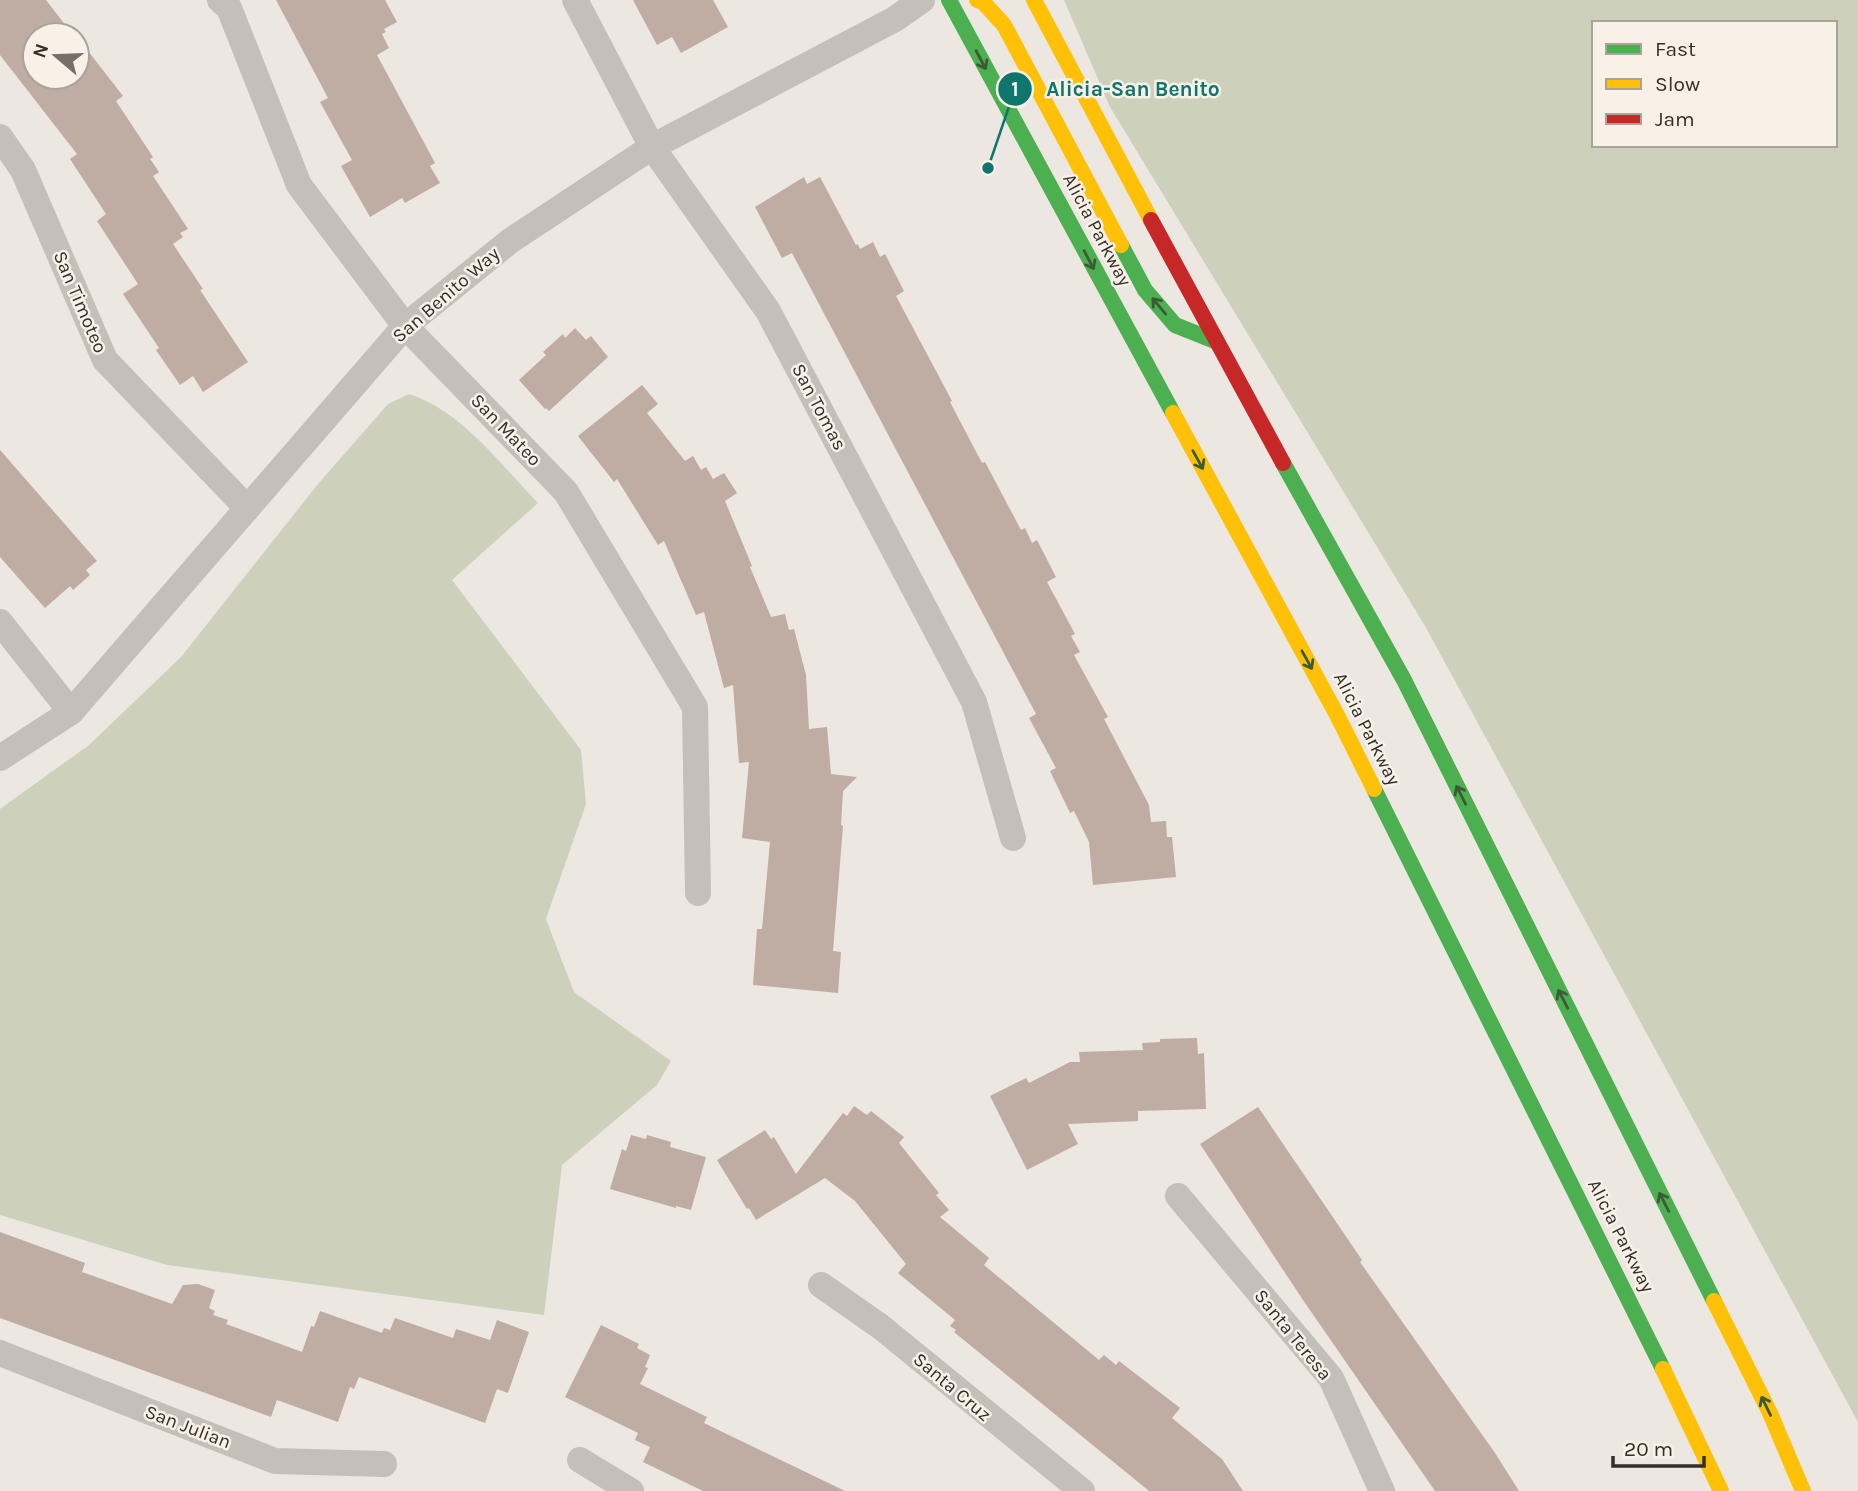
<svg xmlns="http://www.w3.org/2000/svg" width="1858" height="1491" font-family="Karla,sans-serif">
  <rect width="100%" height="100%" fill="#ece7e1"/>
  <g fill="#cdd1bc" fill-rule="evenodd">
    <path d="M1064,0h794v1422l-433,-796 -315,-519zM1594,23h241v122h-241z"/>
    <path d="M409,394c54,18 90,69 129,109l-86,77 129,170 5,54 -40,115 28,73 97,69 -14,24 -95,80 -18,150 -377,-50 -167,-50v-406l89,-64 92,-88 137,-173 70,-80z"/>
  </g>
  <g fill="#bfaca3">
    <path d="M0,0h46l27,35h-38v42h42v-36l9,11 2,-1 35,45 -7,5 37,56 -3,2 9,13 -6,4 35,53 -8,4 3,4 -10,7 30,45 -3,1 48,72 -45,30 -10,-16 -13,9 -24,-35 3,-2 -36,-54 15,-10 -41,-63 9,-7 -36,-55 7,-5 -77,-99z"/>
    <path d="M276,0h109l12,22 -13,7 2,3 -4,2 7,14 -12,7 58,108 -5,3 10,17 -35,20 -3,-5 -32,19 -29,-51 11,-6 -32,-58 8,-4z"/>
    <path d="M633,0h80l15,27 -47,26 -9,-16 -15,8z"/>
    <path d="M804,177l3,7 13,-7 36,68 2,-1 2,5 13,-7 7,15 5,-3 19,37 -8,5 56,105 -2,1 32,61 3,-1 36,68 4,-2 7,15 5,-3 19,37 -9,5 28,52 -4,2 9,16 -6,3 34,62 -4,2 45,86 2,17 15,-1 1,16h5l4,40 -83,8 -4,-43 -15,-31 -4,2 -20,-42 6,-3 -27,-50 7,-4 -244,-461 -10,5 -27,-51z"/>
    <path d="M575,328l11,12 5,-4 17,21 -59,54 -3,-3 -1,1 -26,-29 27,-25 -3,-3 20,-18 2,4z"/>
    <path d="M642,385l16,19 -11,9 38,48 8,-5 8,14 5,-3 7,12 11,-6 13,20 -12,8 27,65 -2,1 21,50 14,-3 4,16 5,-1 12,46 3,54 18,-2 4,47 26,3 -14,14 -2,34 2,1 -10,125 8,1 -3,41 -85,-8 4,-56h5l8,-87 -28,-4 7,-76 -10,1 -6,-78 -9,3 -20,-76 -8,3 -32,-74 -6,4 -41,-66 -3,3 -36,-46z"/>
    <path d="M0,450l97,111 -11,9 4,5 -17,15 -3,-4 -25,22 -45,-51z"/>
    <path d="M1197,1038l1,16 6,-1 2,56 -68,2v10l-70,3 10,20 -51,26 -37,-74 36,-18 3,5 41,-21h10l-1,-10 64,-2 -1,-7 18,-1v-3z"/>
    <path d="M854,1106l13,9 4,-4 33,26 -5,6 40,50 -3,2 13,15 -9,7 49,41 -5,7 115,95 5,-5 12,10 3,-4 61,47 -8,10 50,41 21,32h-94l-195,-159 2,-2 -6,-4 5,-6 -57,-47 8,-9 -51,-63 -30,-23 -69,42 -7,-12 -2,1 -30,-49 48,-30 6,9 3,-2 22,37 47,-61 4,3z"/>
    <path d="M1258,1107l104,153 -2,2 135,191 24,38h-84l-132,-191 -103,-156z"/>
    <path d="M631,1135l15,4 1,-4 24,7 -1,5 36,10 -15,53 -15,-4v2l-66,-19 12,-40 4,2z"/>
    <path d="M0,1232l85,31 -3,9 90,32 11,-19 15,-1 17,6 -6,18 6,3 -2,4 15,5 -2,4 76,28 9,-26 3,1 6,-16 62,22 2,-5 6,2 5,-12 58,20 3,-9 34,11 7,-20 32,12 -21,61 -11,-4 -12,34 -126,-46 -5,12 -4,-2 -12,35 -61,-22 -6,17 -271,-99z"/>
    <path d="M601,1325l38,19 -2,4 13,7 -5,12 3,1 -8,16 67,33 -3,6 141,68h-142l-60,-29 7,-15 -15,-7 3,-7 -73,-36z"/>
  </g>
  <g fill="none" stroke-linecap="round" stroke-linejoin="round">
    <g stroke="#c5bfba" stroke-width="26">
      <path d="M220,0l9,8 70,177 106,141 161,166 129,215 3,186"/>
      <path d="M575,0l77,147 116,164 206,391 39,136"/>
      <path d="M0,137l23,33 82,190 141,147"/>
      <path d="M0,622l71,90"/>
      <path d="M0,758l71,-46 334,-386 105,-85 142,-94 243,-128 27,-19"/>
      <path d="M1178,1196l153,182 51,113"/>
      <path d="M821,1285l60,42 201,164"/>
      <path d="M0,1353l275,108 109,3"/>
      <path d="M580,1460l51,31"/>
    </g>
    <g stroke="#4caf50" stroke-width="16">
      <path d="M949,0l224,413"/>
      <path d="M1121,245l24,45 30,35 40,16"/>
      <path d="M1283,463l121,217 310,621"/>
      <path d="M1374,789l289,580"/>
    </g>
    <g stroke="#ffc107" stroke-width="16">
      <path d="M977,0l6,2 21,23 117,220"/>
      <path d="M1034,0l117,220"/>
      <path d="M1173,413l164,302 37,74"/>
      <path d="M1714,1301l56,112 33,78"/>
      <path d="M1663,1369l58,122"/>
    </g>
    <path stroke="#c62828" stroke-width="16" d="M1151,220l132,243"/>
  </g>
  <defs><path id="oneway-shaft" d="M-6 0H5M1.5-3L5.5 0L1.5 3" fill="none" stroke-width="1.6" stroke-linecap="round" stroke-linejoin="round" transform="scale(1.75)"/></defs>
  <g stroke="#3d5a36">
    <use href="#oneway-shaft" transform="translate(981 60) rotate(62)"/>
    <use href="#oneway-shaft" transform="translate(1089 260) rotate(62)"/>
    <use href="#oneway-shaft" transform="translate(1159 306) rotate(-130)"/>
    <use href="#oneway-shaft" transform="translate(1198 460) rotate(61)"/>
    <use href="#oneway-shaft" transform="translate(1307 660) rotate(61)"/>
    <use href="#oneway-shaft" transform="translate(1461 795) rotate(-117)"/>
    <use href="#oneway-shaft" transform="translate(1563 999) rotate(-117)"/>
    <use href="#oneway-shaft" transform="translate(1664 1202) rotate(-117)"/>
    <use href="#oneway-shaft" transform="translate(1766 1406) rotate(-116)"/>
  </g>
  <g text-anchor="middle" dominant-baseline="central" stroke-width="5" stroke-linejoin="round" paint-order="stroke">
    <g font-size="19" fill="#352d28" stroke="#f8f1e8">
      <text transform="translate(1097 230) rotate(62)">Alicia Parkway</text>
      <text transform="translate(446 295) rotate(-41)">San Benito Way</text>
      <text transform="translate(80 302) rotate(67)">San Timoteo</text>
      <text transform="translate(819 407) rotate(62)">San Tomas</text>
      <text transform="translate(506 430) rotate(46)">San Mateo</text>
      <text transform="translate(1367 729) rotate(63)">Alicia Parkway</text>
      <text transform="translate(1621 1236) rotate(63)">Alicia Parkway</text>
      <text transform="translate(1293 1335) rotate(51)">Santa Teresa</text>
      <text transform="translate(952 1387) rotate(40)">Santa Cruz</text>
      <text transform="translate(188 1427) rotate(21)">San Julian</text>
    </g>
  </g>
  <path fill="none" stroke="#0f766e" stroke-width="2.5" d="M988 168L1015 89"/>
  <g fill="#0f766e" stroke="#f8f1e8" stroke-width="2.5">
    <circle cx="988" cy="168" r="7"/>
    <circle cx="1015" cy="89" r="18"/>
  </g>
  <g font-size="21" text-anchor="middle" font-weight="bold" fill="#fff">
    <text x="1015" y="96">1</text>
  </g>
  <g font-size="21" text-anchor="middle" font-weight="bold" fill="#0f766e" stroke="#f8f1e8" stroke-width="5" stroke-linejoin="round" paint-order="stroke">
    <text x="1133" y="96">Alicia-San Benito</text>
  </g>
  <rect x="1592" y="21" width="245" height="126" fill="#f8f1e8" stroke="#aaa39b" stroke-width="2"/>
  <rect x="1606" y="44" width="35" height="10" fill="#4caf50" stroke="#aaa39b" stroke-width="2"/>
  <text x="1655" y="56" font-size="21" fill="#352d28">Fast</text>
  <rect x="1606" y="79" width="35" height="10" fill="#ffc107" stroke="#aaa39b" stroke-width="2"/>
  <text x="1655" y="91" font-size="21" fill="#352d28">Slow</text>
  <rect x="1606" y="114" width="35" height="10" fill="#c62828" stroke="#aaa39b" stroke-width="2"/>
  <text x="1655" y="126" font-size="21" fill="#352d28">Jam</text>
  <g transform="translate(56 56) rotate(289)"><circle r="33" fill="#f8f1e8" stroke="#aaa39b" stroke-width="2"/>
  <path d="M0-5L12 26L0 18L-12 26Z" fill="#756e69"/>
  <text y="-10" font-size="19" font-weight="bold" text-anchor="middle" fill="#352d28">N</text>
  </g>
  <path d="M1613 1456v10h91v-10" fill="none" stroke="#352d28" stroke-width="3.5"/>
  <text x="1624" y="1456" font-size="21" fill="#352d28" stroke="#f8f1e8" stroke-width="5" paint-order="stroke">20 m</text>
</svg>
